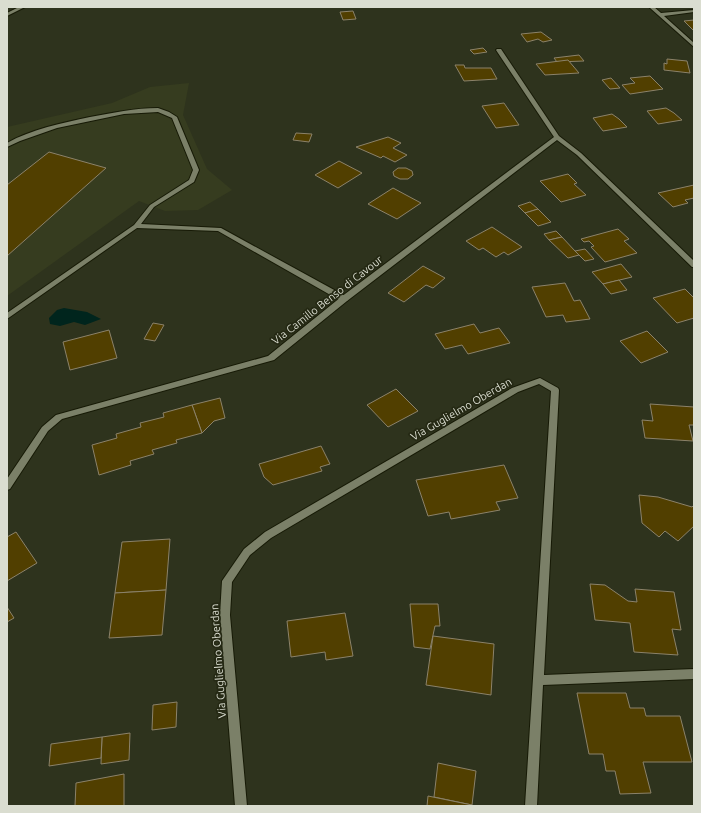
<svg xmlns="http://www.w3.org/2000/svg" width="701" height="813" font-family="Ubuntu,sans-serif">
  <rect width="100%" height="100%" fill="#2e331d"/>
  <path fill="#363c1f" d="M189,83l-6,32 24,54 25,21 -34,20 -33,1 -26,-10 -132,95v-169l105,-24 38,-16z"/>
  <path fill="#00251d" d="M64,308l23,4 14,7 -16,6 -11,-3 -14,4 -10,-2 -1,-6 8,-8z"/>
  <g fill="#513f00" stroke="#8b826a">
    <path d="M353,11l3,8 -13,1 -3,-8z"/>
    <path d="M694,20v11l-10,-10z"/>
    <path d="M541,32l11,8 -9,2 -5,-3 -11,3 -6,-8z"/>
    <path d="M483,48l4,4 -13,2 -4,-4z"/>
    <path d="M579,55l5,6 -27,1 -3,-4z"/>
    <path d="M667,59l20,2 3,12 -26,-3v-7l3,1z"/>
    <path d="M568,60l11,13 -34,2 -9,-11z"/>
    <path d="M455,65h9l1,3h26l6,11 -33,2z"/>
    <path d="M650,76l13,13 -33,5 -8,-9 13,-2 -5,-5z"/>
    <path d="M611,78l9,10 -10,1 -8,-9z"/>
    <path d="M504,103l15,22 -23,3 -14,-22z"/>
    <path d="M666,108l8,5 8,7 -24,4 -11,-13z"/>
    <path d="M612,114l7,5 8,8 -24,4 -10,-13z"/>
    <path d="M296,133l16,1 -3,8 -16,-2z"/>
    <path d="M388,137l13,6 -8,5 14,7 -12,7 -12,-6 -2,2 -25,-11z"/>
    <path d="M49,152l57,16 -99,88v-71z"/>
    <path d="M339,161l23,12 -24,15 -23,-13z"/>
    <path d="M398,168h8l6,3 1,4 -5,4h-8l-6,-3 -1,-4z"/>
    <path d="M568,174l9,9 -3,1 12,11 -25,7 -21,-21z"/>
    <path d="M694,185v13l-9,2 3,3 -15,4 -15,-14z"/>
    <path d="M393,188l28,15 -24,16 -29,-15z"/>
    <path d="M530,202l8,7 -13,4 -7,-7z"/>
    <path d="M538,209l13,13 -13,4 -13,-13z"/>
    <path d="M492,227l30,20 -14,8 -4,-3 -8,5 -13,-9 -4,2 -13,-9z"/>
    <path d="M618,229l11,10 -5,2 13,12 -32,9 -14,-15 3,-1 -5,-5 -5,1 -3,-3z"/>
    <path d="M556,231l6,6 -13,3 -5,-6z"/>
    <path d="M562,237l13,14 4,4 -11,3 -19,-18z"/>
    <path d="M585,249l9,10 -9,2 -10,-10z"/>
    <path d="M621,264l11,13 -29,7 -11,-12z"/>
    <path d="M423,266l22,12 -12,10 -7,-3 -22,17 -16,-9z"/>
    <path d="M619,280l8,10 -16,4 -8,-10z"/>
    <path d="M565,283l9,18 6,-1 10,19 -24,3 -3,-7 -17,2 -14,-30z"/>
    <path d="M685,289l9,9v20l-17,5 -24,-25z"/>
    <path d="M153,323l11,2 -9,16 -11,-2z"/>
    <path d="M474,324l6,9 19,-5 11,15 -42,11 -6,-9 -17,4 -10,-15z"/>
    <path d="M109,330l8,28 -47,12 -7,-28z"/>
    <path d="M647,331l21,21 -27,11 -21,-22z"/>
    <path d="M396,389l22,22 -30,16 -21,-22z"/>
    <path d="M220,398l5,20 -11,3 -12,12 -10,-28z"/>
    <path d="M650,404l44,3v18h-5l4,16 -48,-3 -3,-18 11,1z"/>
    <path d="M192,405l10,28 -26,7 1,3 -25,7 2,4 -24,7 1,4 -32,10 -7,-30 25,-7 -1,-4 25,-7 -1,-4 24,-6 -1,-4z"/>
    <path d="M321,446l9,18 -10,3 2,4 -49,14 -9,-8 -5,-13z"/>
    <path d="M504,465l14,33 -22,4 4,8 -49,9 -2,-7 -21,4 -12,-36z"/>
    <path d="M639,495l19,2 34,10 2,-2v21l-16,15 -13,-10 -6,6 -17,-14z"/>
    <path d="M16,532l21,31 -30,18v-44z"/>
    <path d="M170,539l-4,51 -51,3 7,-51z"/>
    <path d="M590,584l15,1 23,16 9,1 -2,-13 39,3 7,38 -9,-1 6,26 -44,-3 -4,-29 -35,-3z"/>
    <path d="M166,590l-4,45 -53,3 6,-45z"/>
    <path d="M410,604h28l2,22h-5l-5,23 -16,-2z"/>
    <path d="M7,607l7,11 -7,4z"/>
    <path d="M345,613l8,43 -27,4 -1,-8 -34,5 -4,-36z"/>
    <path d="M433,636l61,8 -3,51 -65,-10z"/>
    <path d="M577,693h49l4,15h14l2,8h34l12,46h-49l8,31 -31,1 -5,-23h-9l-3,-17h-14z"/>
    <path d="M177,702l-1,25 -24,3 1,-25z"/>
    <path d="M130,733l-1,27 -28,4 1,-27z"/>
    <path d="M102,737l-1,21 -52,8 2,-22z"/>
    <path d="M438,763l38,8 -4,34 -38,-8z"/>
    <path d="M124,774v32h-49l1,-23z"/>
    <path d="M428,796l44,9v1h-45z"/>
  </g>
  <g fill="none" stroke-linecap="round" stroke-linejoin="round">
    <g stroke="#171a06" stroke-width="2">
      <path id="service" d="M158,108l11,4 8,5 22,53 -5,12 -40,25 -13,17 80,4 126,69 1,2 -1,2h-6l-123,-70 -81,-3 -130,91v-6l127,-88 16,-20 39,-25 4,-10 -21,-52 -14,-6 -34,2 -67,14 -37,13 -13,6v-4c25,-14 55,-20 83,-26 22,-4 45,-9 68,-9z"/>
    </g>
    <g stroke="#171a06" stroke-width="2">
      <g id="minor">
        <path d="M19,7h6l-18,9v-3z"/>
        <path d="M649,7h5l7,6 33,-3v2l-30,4 30,27v4z"/>
        <path d="M497,49h4l58,87 22,17 113,108v6h-2l-115,-112 -20,-15 -210,161 -73,59 -212,59 -14,12 -38,58 -3,1v-11l35,-52 14,-12 212,-59 73,-59 213,-160 -58,-87z"/>
        <path d="M540,378l18,10 1,2 -15,285 150,-6v10l-151,6 -6,121h-12l26,-415 -12,-7 -21,8 -247,146 -21,17 -18,27 -2,33 17,191h-12l-15,-191 2,-34 22,-32 21,-17 247,-144z"/>
      </g>
    </g>
    <use href="#service" fill="#7b8068" fill-rule="evenodd"/>
    <use href="#minor" fill="#7b8068" fill-rule="evenodd"/>
  </g>
  <g text-anchor="middle" dominant-baseline="central" stroke-width="3.5" stroke-linejoin="round" paint-order="stroke">
    <g font-size="11" fill="#daddd0" stroke="#252914">
      <text transform="translate(327 300) rotate(-38)">Via Camillo Benso di Cavour</text>
      <text transform="translate(461 409) rotate(-30)">Via Guglielmo Oberdan</text>
      <text transform="translate(218 661) rotate(-94)">Via Guglielmo Oberdan</text>
    </g>
  </g>
  <rect width="701" height="813" fill="none" stroke="#daddd0" stroke-width="16"/>
</svg>
